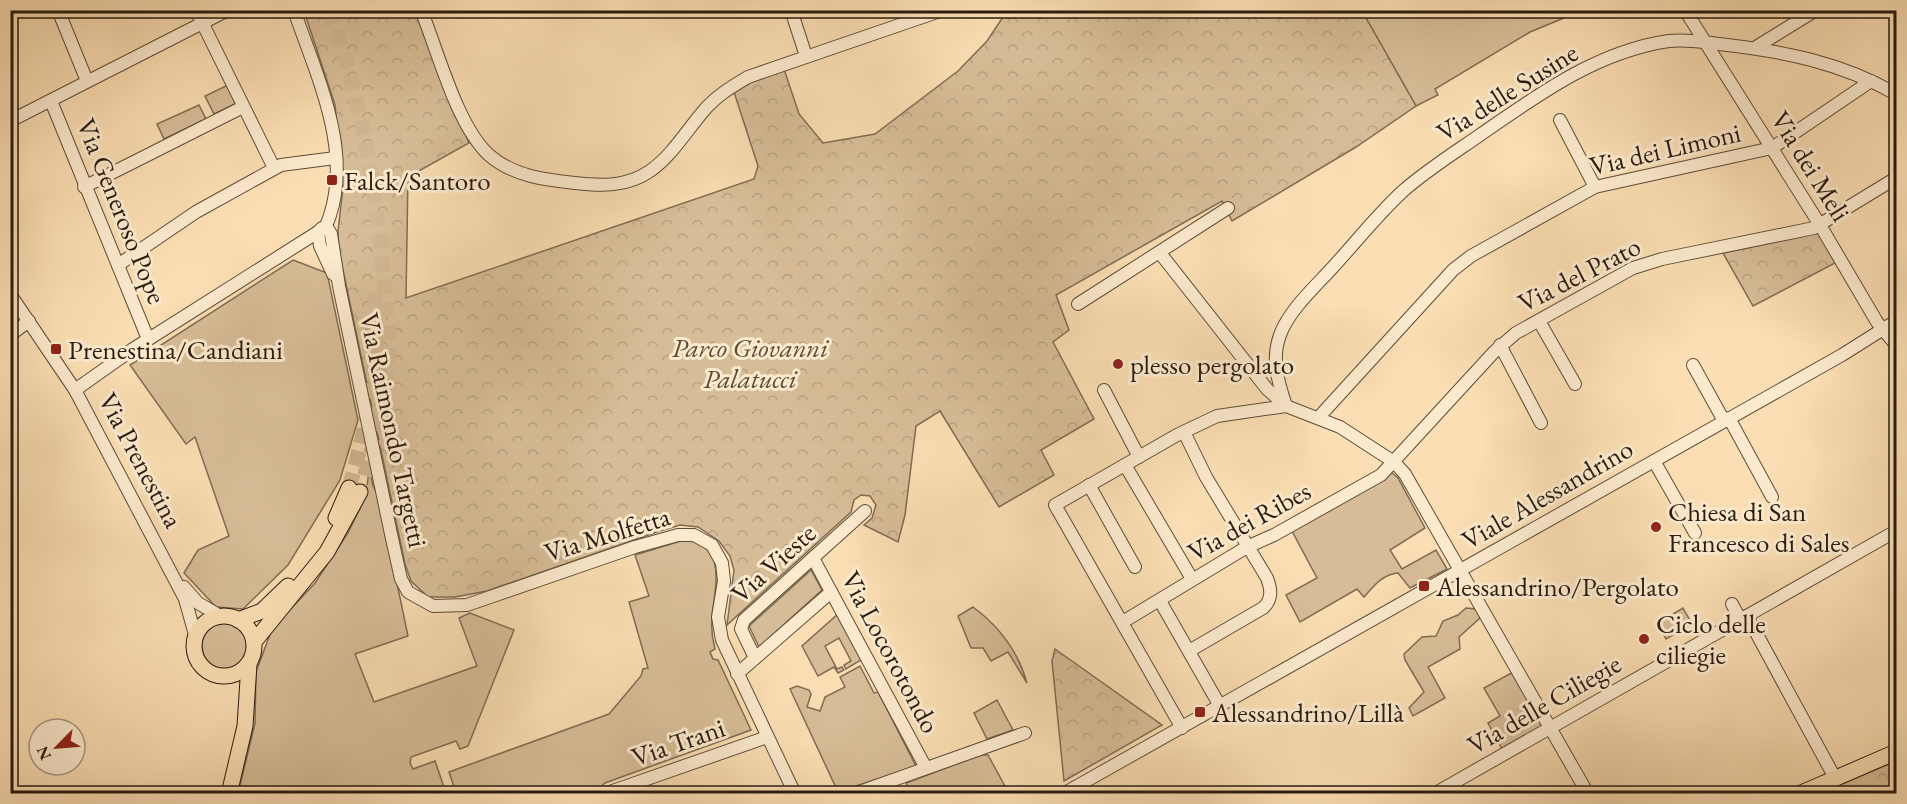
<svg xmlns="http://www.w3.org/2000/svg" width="1907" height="804" font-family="'EB Garamond',serif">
  <defs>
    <pattern id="park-crowns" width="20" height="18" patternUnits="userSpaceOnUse" patternTransform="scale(1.5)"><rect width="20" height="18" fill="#d7bd97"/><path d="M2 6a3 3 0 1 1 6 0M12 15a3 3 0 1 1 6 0" fill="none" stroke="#b9a281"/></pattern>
  </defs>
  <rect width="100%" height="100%" fill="#fbdeb3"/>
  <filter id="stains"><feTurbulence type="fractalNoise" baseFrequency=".00333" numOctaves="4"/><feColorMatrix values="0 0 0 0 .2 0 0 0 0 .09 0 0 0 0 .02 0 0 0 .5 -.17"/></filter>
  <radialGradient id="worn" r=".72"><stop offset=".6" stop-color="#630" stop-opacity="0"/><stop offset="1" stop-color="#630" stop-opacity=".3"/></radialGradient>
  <g fill="#d7bd97" stroke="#806c53" stroke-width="1.5">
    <path d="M1362,11h219l-51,21 -95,57 3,6 -22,11z"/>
    <path d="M228,85l9,18 -23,11 -9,-18z"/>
    <path d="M199,105l7,14 -42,20 -7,-15z"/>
    <path d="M293,260l34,13 31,147 -18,60 -52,85 -45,44 -27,-2 -32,-34 14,-23 31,-14 -34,-99 -9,7 -56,-79z"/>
    <path d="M369,469l4,17 6,11 29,139 -53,18 19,48 103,-36 -18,-48 11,-5 44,17 -46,116 -8,3 -4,-8 -45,16 -1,6 3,6 22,-8 11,32 -208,1 17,-71 1,-51 16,-43 43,-46 33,-50 18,-37z"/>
    <path d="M1392,473l6,5 27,50 -35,22 12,19 34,-19 11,19 -37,19 -12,-15c-17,2 -24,13 -34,24l-7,-8 -57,33 -14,-27 31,-17 -25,-47z"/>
    <path d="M684,540c44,4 31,47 28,76 -1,11 0,22 3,33l-5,3 3,7 5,1 33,70 -146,53 -11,10h-138l-7,-21 160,-58 32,-38 2,-7 5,-1 -19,-66 20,-6 -14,-41z"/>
    <path d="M811,570l11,20 -63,57 -10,-21z"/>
    <path d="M973,607c27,20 45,44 54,76l-19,-31 -17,9 -8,-13h-12l-13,-32z"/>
    <path d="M1466,608l10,1 4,9 -21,19 1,12 -32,18 17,31 -32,18 -4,-8 15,-16 -19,-32 -1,-6 18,-17 14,-1 7,-15 15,-6z"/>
    <path d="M1683,608l9,16 -26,15 -8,-16z"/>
    <path d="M838,614l23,46 -15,9 -2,-4 7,-4 -12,-23 -14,8 12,23 5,-2 2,3 -6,3 -4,-6 -16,9 -16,-30z"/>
    <circle cx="225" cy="646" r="23"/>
    <path d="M860,666l14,27 4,-1 38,74 -78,26 -48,-103 7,-3 12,4 2,4 -4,13 13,4 5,-14 20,-10 -5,-10z"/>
    <path d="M1513,672l29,52 -2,3 -38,22 -14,-26 12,-7 -16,-28z"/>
    <path d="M997,700l16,30 -26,9 -13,-26z"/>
    <path d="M981,755h7l18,33 -6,5 -90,1 -4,-11z"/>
  </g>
  <g fill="url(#park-crowns)" stroke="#806c53" stroke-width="1.5">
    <path d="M304,11h112l53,132 -61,34 -2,121 348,-119 4,-13 -25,-77 51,-20 15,45 24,29 52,-9 83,-63 29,-30 20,-30h355l54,95 -60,41 -124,74 -10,-20 -166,94 13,35 -16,12 41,77 -53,31 13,25 -55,32 -59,-96 -24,15 -11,89 -7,27 -34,-17 8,-7 4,-13 -6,-9 -9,-1 -7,5 -3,12 -124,113 7,-55 -4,-14 -11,-15 -21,-14 -18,-2 -23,7 -170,59 -32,6h-27l-17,-16 -6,-17 -66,-313 -1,-20 5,-43 -8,-83z"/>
    <path d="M1821,232l16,30 -84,44 -30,-53z"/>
    <path d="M1055,649l107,76 -98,56 -12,-120z"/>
    <path d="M1896,761v27l-9,4 -66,1z"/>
  </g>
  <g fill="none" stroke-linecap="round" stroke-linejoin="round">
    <g stroke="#d1b792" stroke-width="15" stroke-dasharray="15 8" stroke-linecap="butt">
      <path d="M328,10c31,78 44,157 53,239 4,40 9,79 6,118 -4,43 -15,84 -27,125"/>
      <path d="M349,488c21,-74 31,-126 25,-202"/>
    </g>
    <g stroke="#5e4c38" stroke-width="14">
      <g id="minor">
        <path d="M58,10l29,71"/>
        <path d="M196,10l78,158"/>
        <path d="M294,10c23,68 62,145 32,216"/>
        <path d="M421,10c17,41 36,116 68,145 24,21 56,25 86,28 26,3 52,4 75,-12 23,-16 38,-43 57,-64 12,-13 26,-21 41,-30l195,-67"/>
        <path d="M791,10l15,46"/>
        <path d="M1685,10l135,215 57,97 19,23"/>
        <path d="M1756,47l60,-37"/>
        <path d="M51,101l97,238"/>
        <path d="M1560,120l35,67"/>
        <path d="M10,121l218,-111"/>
        <path d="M84,187l159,-80"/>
        <path d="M326,226l5,8 8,52 52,248 10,45 7,13 25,14 34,-1 168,-58 43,-12h16l18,10 10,18 2,18 -6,36 4,23 73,154"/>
        <path d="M322,228l-4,4 2,14 13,28"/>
        <path d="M1160,253l107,136 19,17"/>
        <path d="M118,265l78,-53 85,-47 54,-7"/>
        <path d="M10,294l65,96 110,209 11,39"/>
        <path d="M1078,304l150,-96"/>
        <path d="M1539,321l36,63"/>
        <path d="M10,335l19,-14"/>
        <path d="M1500,345l41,78"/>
        <path d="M1693,365l31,56"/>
        <path d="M75,390l58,-41 185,-117"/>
        <path d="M1104,390l35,67"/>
        <path d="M1286,406c-8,-24 -15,-47 -6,-71 9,-25 35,-48 53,-68 23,-25 45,-53 70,-76 24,-21 51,-38 77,-56 59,-41 118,-84 189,-94 18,-2 33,1 50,3 63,7 121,18 177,50"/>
        <path d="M1319,417l134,-147 18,-14 124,-69 177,-39 99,-67"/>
        <path d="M1729,418l43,79"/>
        <path d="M1184,432l22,45 61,101c4,11 6,21 -4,30l-74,43"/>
        <path d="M1654,461l41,72"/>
        <path d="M1125,465l67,114"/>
        <path d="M1089,485l46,82"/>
        <path d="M813,558l113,210"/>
        <path d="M184,587l14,16 22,13"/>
        <path d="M1160,601l60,105"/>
        <path d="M1732,604l8,15"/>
        <path d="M1747,616l88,162"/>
        <path d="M1126,620l121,-73 27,-12 107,-60 113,-123 22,-19 117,-65 29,-9 152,-31 82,-50"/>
        <path d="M755,658l-14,-29 3,-9 121,-109"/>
        <path d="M737,674l94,-82"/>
        <path d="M1182,728l-127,-223 122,-70 40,-19 69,-10 54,21 54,35 11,12 183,320"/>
        <path d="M604,794l163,-57"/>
        <path d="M854,794l171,-61"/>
        <path d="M1063,794l779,-439 54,-34"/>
        <path d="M1434,794l462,-263"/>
      </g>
    </g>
    <g stroke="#291b0f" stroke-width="17">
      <g id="major">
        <path d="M336,518l13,-30"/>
        <circle cx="224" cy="646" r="30"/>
        <path d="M238,620l24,-9 26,-25"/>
        <path d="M254,642l73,-90 33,-60"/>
        <path d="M229,794l16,-68 4,-62"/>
        <path d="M1799,794l97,-42"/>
      </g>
    </g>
    <use href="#minor" stroke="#fceace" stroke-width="12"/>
    <use href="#major" stroke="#fbdeb3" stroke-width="15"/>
  </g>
  <g fill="#8f2418" stroke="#fceace" stroke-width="2">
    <rect x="326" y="174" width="12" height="12" rx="3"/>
    <rect x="50" y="343" width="12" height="12" rx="3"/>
    <circle cx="1118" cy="364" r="6"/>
    <circle cx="1656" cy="527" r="6"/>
    <rect x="1418" y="580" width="12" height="12" rx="3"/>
    <circle cx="1644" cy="639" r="6"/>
    <rect x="1194" y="706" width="12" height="12" rx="3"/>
  </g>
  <g text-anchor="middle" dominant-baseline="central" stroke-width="6" stroke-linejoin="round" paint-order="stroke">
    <g font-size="27" fill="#291b0f" stroke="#fceace">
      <text transform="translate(1507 92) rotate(-32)">Via delle Susine</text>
      <text transform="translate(1665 149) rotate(-13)">Via dei Limoni</text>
      <text transform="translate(1811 166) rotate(58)">Via dei Meli</text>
      <text transform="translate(122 211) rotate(68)">Via Generoso Pope</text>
      <text transform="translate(1579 274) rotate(-27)">Via del Prato</text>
      <text transform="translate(394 430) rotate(78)">Via Raimondo Targetti</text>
      <text transform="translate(141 460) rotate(62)">Via Prenestina</text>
      <text transform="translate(1547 494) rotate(-30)">Viale Alessandrino</text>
      <text transform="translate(1249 521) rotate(-29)">Via dei Ribes</text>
      <text transform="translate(607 534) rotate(-17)">Via Molfetta</text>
      <text transform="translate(773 563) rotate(-42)">Via Vieste</text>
      <text transform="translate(891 652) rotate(62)">Via Locorotondo</text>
      <text transform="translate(1544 704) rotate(-30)">Via delle Ciliegie</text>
      <text transform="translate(678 742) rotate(-19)">Via Trani</text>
    </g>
    <g font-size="27" fill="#291b0f" stroke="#fceace" text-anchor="start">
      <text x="344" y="180">Falck/Santoro</text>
      <text x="68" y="349">Prenestina/Candiani</text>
      <text x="1130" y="364">plesso pergolato</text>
      <text x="1668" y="511">Chiesa di San<tspan x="1668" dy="31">Francesco di Sales</tspan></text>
      <text x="1436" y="586">Alessandrino/Pergolato</text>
      <text x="1656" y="623">Ciclo delle<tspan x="1656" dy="31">ciliegie</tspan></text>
      <text x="1212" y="712">Alessandrino/Lillà</text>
    </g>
    <g font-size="27" font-style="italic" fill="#5d4c38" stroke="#fceace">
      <text x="750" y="347">Parco Giovanni<tspan x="750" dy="31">Palatucci</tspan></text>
    </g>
  </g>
  <rect width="1907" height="804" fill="none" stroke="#fbdeb3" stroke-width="36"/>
  <rect x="12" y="12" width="1883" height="780" fill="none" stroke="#291b0f" stroke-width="3"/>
  <rect x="18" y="18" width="1871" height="768" fill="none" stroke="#291b0f" stroke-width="1.5"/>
  <g transform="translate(57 747) rotate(245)"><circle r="28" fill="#fceace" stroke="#a89782" stroke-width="1.5"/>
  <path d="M0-4.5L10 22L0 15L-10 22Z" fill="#8f2418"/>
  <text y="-9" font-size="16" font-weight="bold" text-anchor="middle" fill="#291b0f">N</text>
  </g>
  <rect width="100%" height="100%" filter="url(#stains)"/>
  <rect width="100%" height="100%" fill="url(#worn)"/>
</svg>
